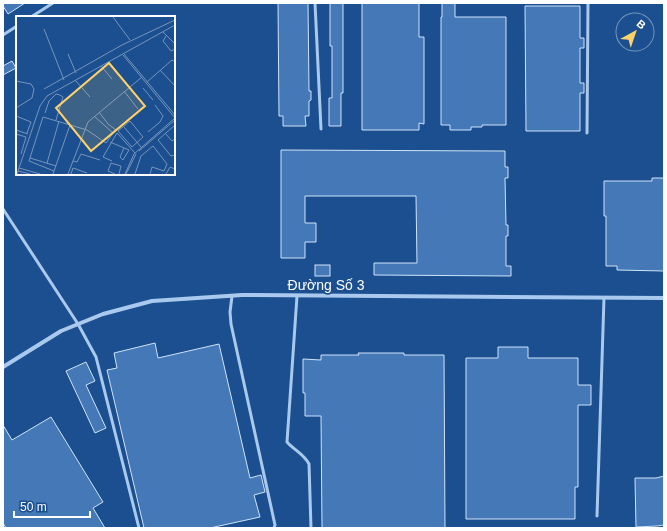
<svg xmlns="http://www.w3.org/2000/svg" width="667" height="531" font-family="Helvetica,sans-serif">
  <rect width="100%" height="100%" fill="#1b4f8f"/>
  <g fill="#4478b7" stroke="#cfe3fa">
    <path d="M3,3h22l-17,11 -5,-8z"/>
    <path d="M278,3h30l1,88h2v9l-2,1v15h-4l1,10h-23v-10h-4z"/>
    <path d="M330,3h13v90h-2v33h-12v-28h3v-52h-2z"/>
    <path d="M362,3h57v34h5v87l-5,-1v7h-57z"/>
    <path d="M442,3h13v14h51v108h-24v2h-11v3h-21v-5h-9v-108h1z"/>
    <path d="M525,6h55v32h4v10h-4v35h4v10h-4v38h-54z"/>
    <path d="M12,61l4,7 -13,7v-9z"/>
    <path d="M281,150l224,1v16h3v11h-3l1,47h2v11h-2v30h5v10l-137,-1v-12h43l-1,-67h-111v27h11v19h-11v16h-24z"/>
    <path d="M652,178h12v93l-47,-1v-4h-11v-50h-2v-35h48z"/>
    <rect x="315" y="265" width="15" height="11"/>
    <path d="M155,343l3,15 61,-14 31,134 11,-3 4,17 -11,3 6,22 -50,11h-66l-37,-158 10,-2 -3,-15z"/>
    <path d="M498,347h30v11h50v27h13v20h-13v82h-3v32h-109v-161h32z"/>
    <path d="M358,353h46v2h40l1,173h-123l-1,-112h-16v-23h-2v-34l18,1v-5h38z"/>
    <path d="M86,362l9,19 -9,4 20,43 -11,5 -29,-62z"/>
    <path d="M51,417l52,85 -10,6 12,20h-99l-3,-5v-98l9,15z"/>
    <path d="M664,476v49l-7,1 -21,1 -1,-49h21z"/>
  </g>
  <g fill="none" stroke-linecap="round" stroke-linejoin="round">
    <g stroke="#a9c9ee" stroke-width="3">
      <path d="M315,3l6,126"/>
      <path d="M31,17l22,-14"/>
      <path d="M3,35l14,-9"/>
      <path d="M587,133l1,-130"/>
      <path d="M3,209l75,115 18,33 43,171"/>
      <path d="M232,296l-2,16 1,12 44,201 -1,3"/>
      <path d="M297,296l-10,146c7,8 17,12 22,22l2,64"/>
      <path d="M597,516l7,-218"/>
    </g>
    <path stroke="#a9c9ee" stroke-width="4" d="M3,367l58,-36 42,-17 49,-13 90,-6 422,3"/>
  </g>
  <g text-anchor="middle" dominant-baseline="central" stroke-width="3.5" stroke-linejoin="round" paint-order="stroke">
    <g font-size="14" fill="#fff" stroke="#1b4f8f">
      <text x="326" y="285">Đường Số 3</text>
    </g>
  </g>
  <g transform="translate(16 16)">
    <rect width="159" height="159" fill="#1b4f8f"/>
    <path fill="none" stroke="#7695bc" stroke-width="1" d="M97,1l17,23M28,13l20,51M147,16l12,12M150,20l-3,5 8,10 4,-2M52,38l8,19M108,38l51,61M107,39l52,63M85,50l11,13M144,54l15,16M59,64l15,17M0,65l15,3 3,5 -2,9 -16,10M131,66l25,-22 3,2M127,72l10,12M28,73l78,-44 53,-25M108,75l14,18M83,96l9,12 8,6M29,97l4,-12 7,-7 4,1 3,2 -7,23M0,100l15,6 -4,11M114,105l13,16 -11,10 -14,-16zM159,109l-17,15 13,16 4,-1M108,111l17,20M0,114l12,4M132,116l12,-10 3,-6 -8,-11M149,117l7,8 3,-2M0,118l10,3 -5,17M94,126l19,8M108,132l-4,9 3,3 6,-10M123,135l36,-31M14,142l26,8M57,145l4,1 4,-8 19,6M96,145l-9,-4 14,-24 18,20M31,147l12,-42M3,152l21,6M2,155l12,3M38,155l-25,-10 14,-44 44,13 19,13 7,-10 -19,-17M1,158l23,-68 7,-10 128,-71M37,158l17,-49M52,158l20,-52 54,-45M55,158l2,-6 14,5M99,158l-7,-3 3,-8 10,3 -2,8M109,158l9,-20 41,-36M110,158l10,-20M119,158l6,-18 12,-10 14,18 -3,7 -12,-4 -2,7M150,158l4,-7 5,2"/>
    <path fill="#ffd166" fill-opacity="0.15" stroke="#ffd166" stroke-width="2" d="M93,47l36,43 -54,45 -35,-43z"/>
    <rect width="159" height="159" fill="none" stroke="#fff" stroke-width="2"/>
  </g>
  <rect width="667" height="531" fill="none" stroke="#ffffff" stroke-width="8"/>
  <g transform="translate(635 32) rotate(40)"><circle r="19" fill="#1b4f8f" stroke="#7695bc"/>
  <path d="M0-3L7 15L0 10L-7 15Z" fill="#ffd166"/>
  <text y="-6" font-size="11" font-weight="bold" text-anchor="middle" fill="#ffffff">B</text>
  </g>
  <path d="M14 511v6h76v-6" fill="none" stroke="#ffffff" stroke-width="2"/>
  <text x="20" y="511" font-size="12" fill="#ffffff" stroke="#1b4f8f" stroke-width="3" paint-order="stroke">50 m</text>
</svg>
